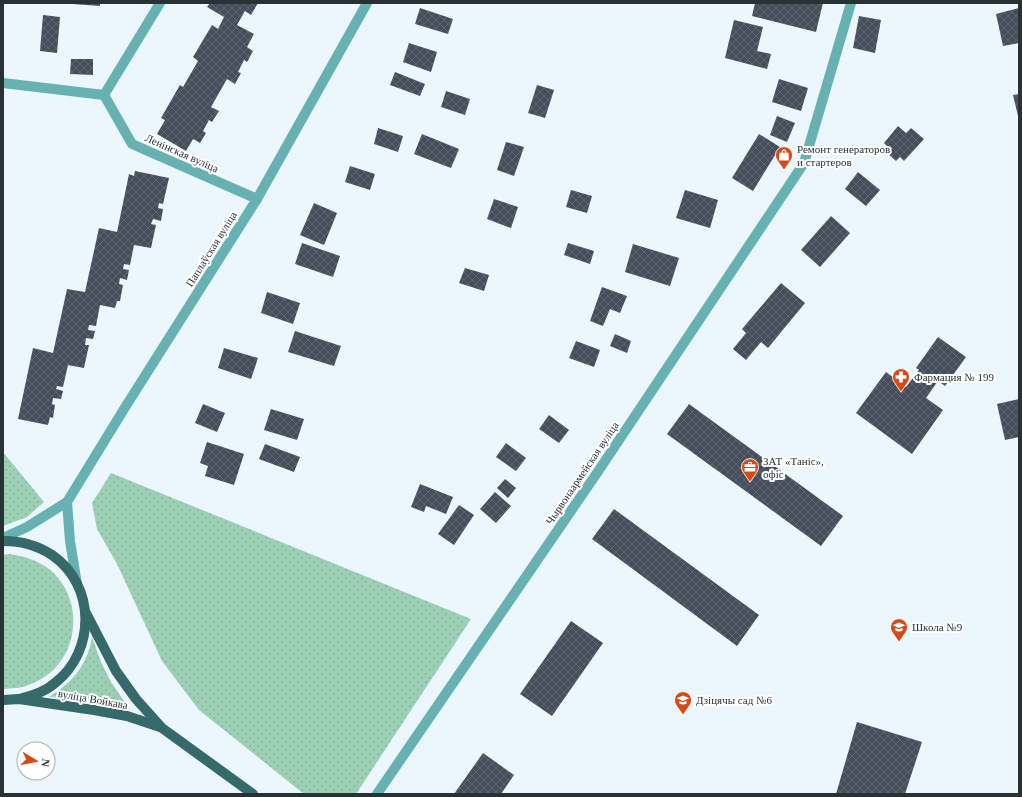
<svg xmlns="http://www.w3.org/2000/svg" width="1022" height="797" font-family="Georgia,serif">
  <defs>
    <pattern id="grass-dots" width="8" height="8" patternUnits="userSpaceOnUse"><rect width="8" height="8" fill="#9cd0b5"/><path d="M2 2h.1M6 6h.1" fill="none" stroke="#87b39c" stroke-width="1.8" stroke-linecap="round"/></pattern>
    <pattern id="building-cross-hatch" width="8" height="8" patternUnits="userSpaceOnUse"><rect width="8" height="8" fill="#474e5b"/><path d="M0 0l8 8M0 8l8-8" fill="none" stroke="#5f6570"/></pattern>
  </defs>
  <rect width="100%" height="100%" fill="#ecf7fd"/>
  <g fill="url(#grass-dots)">
    <path d="M3,452l41,50 -17,15 -24,9z"/>
    <path d="M111,473l360,146 -115,175h-52l-105,-84 -37,-49 -45,-97 -20,-35 -5,-26z"/>
    <path d="M9,554c15,2 28,6 40,15 39,32 30,97 -18,115 -8,4 -17,4 -27,5h-1v-134z"/>
    <path d="M92,637l9,25 10,20 19,28 -32,-9 -23,-3 -26,-1c18,-12 31,-23 39,-44 2,-5 3,-11 4,-16z"/>
  </g>
  <g fill="url(#building-cross-hatch)">
    <path d="M72,3h28v3l-28,-2z"/>
    <path d="M210,3h48l-7,12 -6,-4 -8,14 17,9 -7,13 6,4 -6,11 -3,-2 -6,12 3,1 -6,11 -8,-5 -16,28 8,4 -7,11 -3,-2 -6,11 3,2 -6,10 -7,-4 -7,12 -29,-17 8,-14 -4,-2 19,-33 3,2 15,-26 -5,-4 19,-32 6,4 6,-12 -17,-10z"/>
    <path d="M755,3h68l-7,29 -64,-16z"/>
    <path d="M420,8l33,11 -5,15 -33,-10z"/>
    <path d="M1019,8v35l-16,3 -7,-32z"/>
    <path d="M43,15l17,2 -3,36 -17,-2z"/>
    <path d="M859,16l22,4 -6,33 -22,-5z"/>
    <path d="M734,20l29,7 -6,24 14,3 -4,15 -42,-11z"/>
    <path d="M409,43l28,9 -6,20 -28,-10z"/>
    <path d="M71,59h22v16l-23,-1z"/>
    <path d="M395,72l30,12 -5,12 -30,-11z"/>
    <path d="M779,79l29,9 -7,23 -29,-9z"/>
    <path d="M537,85l17,5 -9,28 -17,-5z"/>
    <path d="M446,91l24,8 -5,16 -24,-8z"/>
    <path d="M1019,94v22h-1l-5,-21z"/>
    <path d="M777,116l18,7 -8,19 -17,-7z"/>
    <path d="M898,126l8,7 5,-5 13,11 -20,22 -4,-4 -4,4 -9,-8 3,-4 -6,-6z"/>
    <path d="M378,128l25,8 -5,16 -24,-8z"/>
    <path d="M422,134l37,15 -8,19 -37,-14z"/>
    <path d="M759,134l21,13 -27,44 -21,-13z"/>
    <path d="M506,142l18,5 -10,29 -17,-6z"/>
    <path d="M350,166l25,8 -5,16 -25,-8z"/>
    <path d="M135,171l34,7 -6,26 -4,-1 -1,5 5,1 -2,12 -8,-2 -2,5 5,1 -5,23 -17,-3 -4,20 -6,-1 -1,5 6,1 -2,10 -7,-2 -1,6 4,1 -3,16h-3l-2,7 -15,-3 -4,21 -7,-1 -1,5 7,1 -2,8 -7,-1 -1,7h4l-5,23 -16,-3 -5,22 -6,-1 -1,3 7,2 -2,8 -8,-1 -1,6 3,1 -2,13 -3,-1 -2,8 -30,-6 15,-71 20,5 14,-64 18,3 14,-64 18,4 12,-58 5,2z"/>
    <path d="M858,172l22,18 -14,16 -21,-17z"/>
    <path d="M571,190l21,6 -5,17 -21,-6z"/>
    <path d="M685,190l33,10 -8,28 -34,-10z"/>
    <path d="M494,199l24,8 -7,21 -24,-9z"/>
    <path d="M314,203l23,10 -13,32 -24,-10z"/>
    <path d="M831,216l19,17 -30,34 -19,-17z"/>
    <path d="M302,243l38,13 -7,21 -38,-13z"/>
    <path d="M568,243l26,8 -4,13 -26,-9z"/>
    <path d="M633,244l46,14 -9,28 -45,-14z"/>
    <path d="M465,268l24,7 -5,16 -25,-8z"/>
    <path d="M781,283l24,20 -37,45 -7,-6 -15,18 -13,-11 13,-16 -4,-4z"/>
    <path d="M602,287l25,9 -7,17 -10,-4 -7,17 -13,-5z"/>
    <path d="M267,292l33,11 -7,21 -32,-11z"/>
    <path d="M295,331l46,15 -7,20 -46,-14z"/>
    <path d="M615,334l16,7 -4,12 -17,-7z"/>
    <path d="M938,337l28,20 -21,29 -7,-5 -12,17 17,12 -31,44 -56,-41 30,-41 20,15 13,-17 -3,-2z"/>
    <path d="M576,341l24,9 -6,17 -25,-9z"/>
    <path d="M224,348l34,10 -7,21 -33,-11z"/>
    <path d="M1019,399v38l-14,3 -8,-36z"/>
    <path d="M203,404l22,9 -8,19 -22,-9z"/>
    <path d="M689,404l154,112 -22,30 -154,-112z"/>
    <path d="M271,409l33,10 -7,21 -33,-10z"/>
    <path d="M549,415l20,15 -10,13 -20,-14z"/>
    <path d="M207,442l37,12 -10,31 -29,-9 3,-10 -8,-3z"/>
    <path d="M506,443l20,15 -10,13 -20,-14z"/>
    <path d="M265,444l35,13 -6,15 -35,-13z"/>
    <path d="M505,479l11,9 -8,10 -11,-10z"/>
    <path d="M420,484l33,13 -7,17 -20,-8 -2,6 -13,-5z"/>
    <path d="M495,492l16,14 -15,17 -16,-14z"/>
    <path d="M459,505l15,10 -20,30 -16,-11z"/>
    <path d="M614,509l145,106 -22,31 -145,-107z"/>
    <path d="M571,621l32,22 -51,73 -32,-22z"/>
    <path d="M857,722l65,20 -17,52h-69z"/>
    <path d="M483,753l31,22 -13,19h-47z"/>
  </g>
  <g fill="none" stroke-linecap="round" stroke-linejoin="round">
    <g stroke="#67b1b2" stroke-width="10">
      <path d="M3,83l101,12 28,49 125,55"/>
      <path d="M104,95l56,-92"/>
      <path d="M67,502l3,39 7,43"/>
      <path d="M3,538l24,-11 40,-25 57,-93 133,-210 110,-196"/>
      <path d="M377,794l222,-324 205,-307 47,-160"/>
    </g>
    <g stroke="#35696a" stroke-width="10">
      <path d="M3,541c17,0 34,4 49,14 44,30 44,96 3,128 -10,9 -23,13 -36,16"/>
      <path d="M86,613l30,58 20,28 26,29 91,66"/>
      <path d="M3,700l16,-1 75,11 33,6 33,11"/>
    </g>
  </g>
  <defs>
    <g id="shop-pin" transform="scale(0.9)"><path d="M0 17L-7.5 6A9.5 9.5 0 1 1 7.5 6Z" fill="#d34c18" stroke="#fff"/><path d="M-5-2.5h2.3a2.7 3.5 0 0 1 5.4 0H5L5.5 6h-11ZM-1.5-2.5h3a1.5 2.3 0 0 0-3 0Z" fill="#fff"/></g>
    <g id="pharmacy-pin" transform="scale(0.9)"><path d="M0 17L-7.5 6A9.5 9.5 0 1 1 7.5 6Z" fill="#d34c18" stroke="#fff"/><path d="M-2-6h4v4h4v4h-4v4h-4v-4h-4v-4h4Z" fill="#fff"/></g>
    <g id="office-pin" transform="scale(0.9)"><path d="M0 17L-7.5 6A9.5 9.5 0 1 1 7.5 6Z" fill="#d34c18" stroke="#fff"/><path d="M-6-3h4V-5.5h4V-3h4V5H-6ZM-1-4.5V-3h2v-1.5ZM-6 0V1H6V0Z" fill="#fff"/></g>
    <g id="school-pin" transform="scale(0.9)"><path d="M0 17L-7.5 6A9.5 9.5 0 1 1 7.5 6Z" fill="#d34c18" stroke="#fff"/><path d="M0-5L7-2L0 1L-7-2ZM-4 1L0 2.5L4 1V4Q0 6-4 4Z" fill="#fff"/></g>
  </defs>
  <g fill-rule="evenodd">
    <use href="#shop-pin" x="784" y="155"/>
    <use href="#pharmacy-pin" x="901" y="377"/>
    <use href="#office-pin" x="750" y="467"/>
    <use href="#school-pin" x="899" y="627"/>
    <use href="#school-pin" x="683" y="700"/>
  </g>
  <g text-anchor="middle" dominant-baseline="central" stroke-width="4" stroke-linejoin="round" paint-order="stroke">
    <g font-size="11" fill="#2a3135" stroke="#fff" text-anchor="start">
      <text x="797" y="149">Ремонт генераторов<tspan x="797" dy="13">и стартеров</tspan></text>
      <text x="914" y="377">Фармация № 199</text>
      <text x="763" y="461">ЗАТ «Таніс»,<tspan x="763" dy="13">офіс</tspan></text>
      <text x="912" y="627">Школа №9</text>
      <text x="696" y="700">Дзіцячы сад №6</text>
    </g>
    <g font-size="11" fill="#2a3135" stroke="#fff">
      <text transform="translate(182 153) rotate(24)">Ленінская вуліца</text>
      <text transform="translate(211 249) rotate(-58)">Паплаўская вуліца</text>
      <text transform="translate(582 473) rotate(-56)">Чырвонаармейская вуліца</text>
      <text transform="translate(93 699) rotate(10)">вуліца Войкава</text>
    </g>
  </g>
  <rect width="1022" height="797" fill="none" stroke="#2a3135" stroke-width="8"/>
  <g transform="translate(36 761) rotate(100)"><circle r="19" fill="#ffffff" stroke="#aaadae"/>
  <path d="M0-3L7 15L0 10L-7 15Z" fill="#d34c18"/>
  <text y="-6" font-size="11" font-weight="bold" text-anchor="middle" fill="#2a3135">N</text>
  </g>
</svg>
